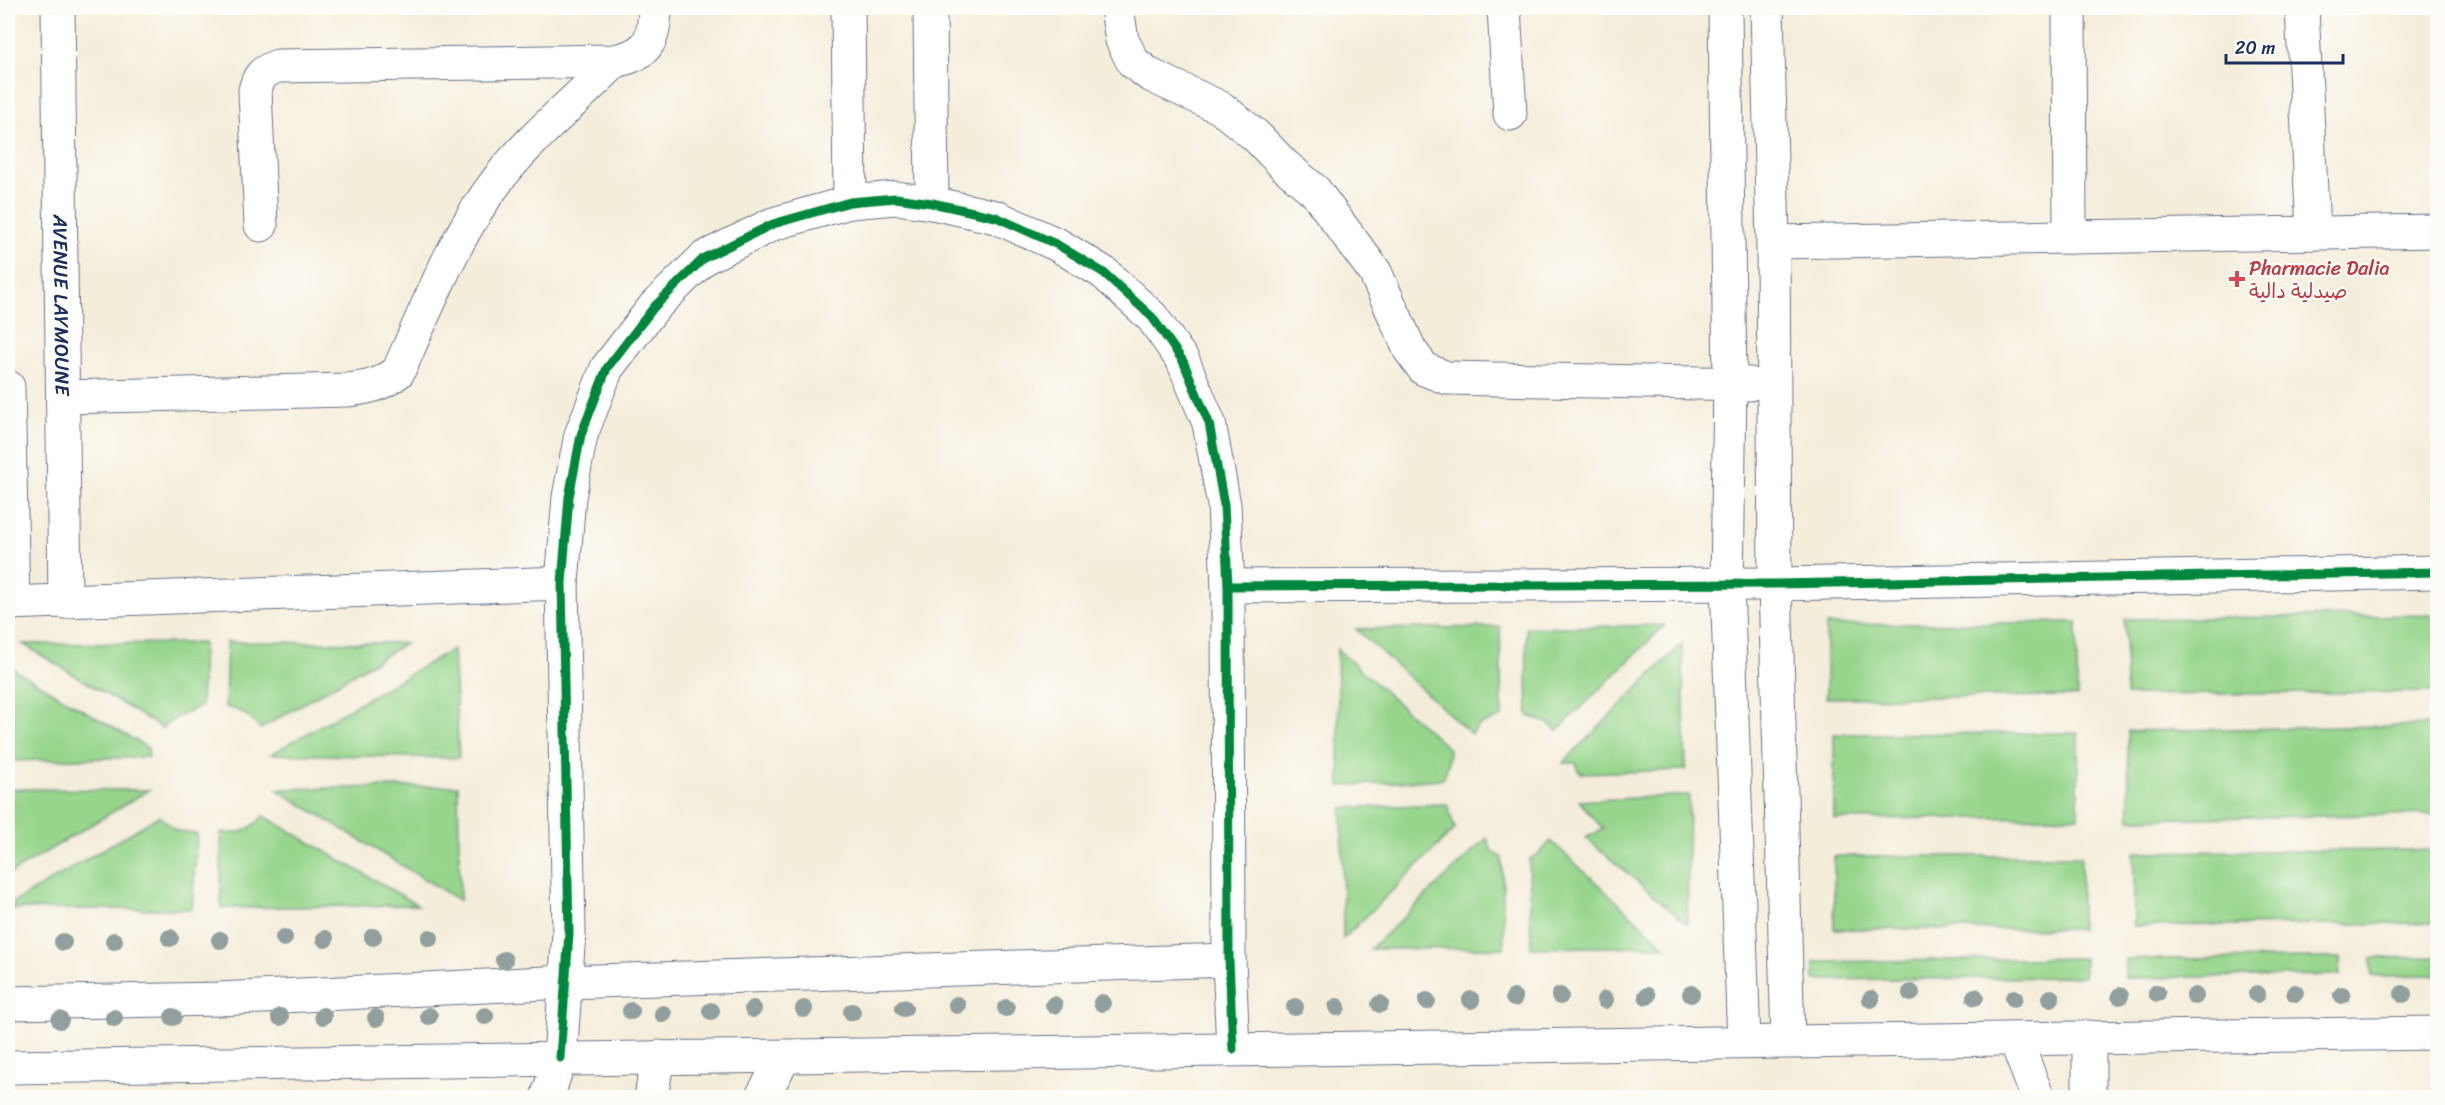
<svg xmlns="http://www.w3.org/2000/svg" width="2445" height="1105" font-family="Sriracha,'Playpen Sans Arabic',sans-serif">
  <rect width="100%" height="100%" fill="#fdfcf7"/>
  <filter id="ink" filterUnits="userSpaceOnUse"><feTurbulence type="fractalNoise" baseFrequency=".0167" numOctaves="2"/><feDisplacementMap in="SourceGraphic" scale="12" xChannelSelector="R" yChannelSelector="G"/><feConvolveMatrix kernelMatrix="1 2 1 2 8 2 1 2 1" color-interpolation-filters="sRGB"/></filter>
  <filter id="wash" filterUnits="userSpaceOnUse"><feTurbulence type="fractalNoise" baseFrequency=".008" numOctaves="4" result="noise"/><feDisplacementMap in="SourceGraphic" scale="24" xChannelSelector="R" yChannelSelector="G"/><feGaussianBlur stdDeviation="1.35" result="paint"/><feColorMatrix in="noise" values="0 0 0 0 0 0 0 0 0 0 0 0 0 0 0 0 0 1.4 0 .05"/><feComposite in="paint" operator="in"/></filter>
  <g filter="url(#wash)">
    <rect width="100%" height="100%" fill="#f4edda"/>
    <g fill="#96d58b" stroke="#588274" stroke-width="1.5">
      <path d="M2437,615v77l-311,3 -1,-76z"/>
      <path d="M2077,622v74l-251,2v-73z"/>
      <path d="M1665,625l-108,106 -9,-8 -20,-7 -2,-88z"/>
      <path d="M1500,627l2,90 -22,8 -9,9 -115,-105z"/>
      <path d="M227,642l179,1 -146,86c-11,-13 -18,-19 -35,-22z"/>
      <path d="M203,643l-2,63 -24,11 -15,11 -139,-84z"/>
      <path d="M1682,644l4,126 -106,3 -4,-10h-13z"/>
      <path d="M453,649l6,109 -188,-4z"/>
      <path d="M1337,649l112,100 -1,16 -5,14 -103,7z"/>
      <path d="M8,666l140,82 1,9 -141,4z"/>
      <path d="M2437,725v89l-308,5 -1,-88z"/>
      <path d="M2078,733v84l-244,2v-85z"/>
      <path d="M458,786l2,115 -184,-112z"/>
      <path d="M8,789l141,1 -141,85z"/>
      <path d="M1689,795l-2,129 -101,-86 17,-9 -24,-28z"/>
      <path d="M1447,804l8,25 -112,110 -1,-131z"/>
      <path d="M159,816l18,15 20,3 -5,75h-184v-3z"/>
      <path d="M264,816l154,89 -197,3v-75c22,1 27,-2 43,-17z"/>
      <path d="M1487,838l4,12 11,8 2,90 -134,1z"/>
      <path d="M1551,841l114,105 -134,2 -2,-89 8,-4z"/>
      <path d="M2437,850v73l-303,3v-74z"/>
      <rect x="1834" y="856" width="247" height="73"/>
      <path d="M2437,957v18l-66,1v-18z"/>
      <path d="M2084,958v19l-270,3v-18z"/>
      <path d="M2340,958v17l-215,3v-19z"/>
    </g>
  </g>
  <g filter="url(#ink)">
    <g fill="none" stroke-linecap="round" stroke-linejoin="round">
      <g stroke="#677289" stroke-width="35">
        <g id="minor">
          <path id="s1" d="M58,8l7,594"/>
          <path d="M848,8l2,194"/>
          <path d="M930,8l2,195"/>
          <path d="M1117,8l5,32 11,22 17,13 71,33 35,28 28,29 31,26 60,81 35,78 14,19 23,9 303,6"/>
          <path d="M1504,8l6,106"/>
          <path d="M1725,8l5,375 -3,201 17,458"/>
          <path d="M1767,8l6,234 2,342 13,457"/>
          <path d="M2069,8l1,229"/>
          <path d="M2302,8l11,224"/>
          <path d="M261,225l-6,-134c3,-15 8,-20 23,-25l337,-5c34,-7 39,-21 40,-53"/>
          <path d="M1773,242l665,-11"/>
          <path d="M8,387l5,216"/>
          <path d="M63,397l284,-7c21,-2 34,-5 51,-18 30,-66 56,-136 101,-194 34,-43 78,-78 116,-117"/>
          <path d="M1228,586l547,-2 663,-12"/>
          <path d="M8,603l554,-20"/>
          <path d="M8,1003l211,-4 347,-17 663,-22"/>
          <path d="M2089,1037v61"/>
          <path d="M2015,1039l23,59"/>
          <path d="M547,1098l13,-40 9,-125 -7,-350 7,-86 12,-62 26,-67 47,-61 50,-49 69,-34 77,-22 46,-4 36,5 64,14 62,28 46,28 48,44 31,44 26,62 15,82 4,81 1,374 4,89"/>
          <path d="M651,1098l7,-41"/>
          <path d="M761,1098l24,-42"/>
        </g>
      </g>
      <g stroke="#677289" stroke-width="35">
        <path id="major" d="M8,1067l2430,-34"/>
      </g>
      <use href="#minor" stroke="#fff" stroke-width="33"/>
      <use href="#major" stroke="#fff" stroke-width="33"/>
      <g stroke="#fdfcf7" stroke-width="13">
        <g id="cycleway">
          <path d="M1228,586l547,-2 663,-12"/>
          <path d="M560,1058l9,-125 -7,-350 7,-86 12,-62 26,-67 47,-61 50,-49 69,-34 77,-22 46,-4 36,5 64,14 62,28 46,28 48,44 31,44 26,62 15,82 4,81 1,374 4,89"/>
        </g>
      </g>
      <use href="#cycleway" stroke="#00873e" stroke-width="9"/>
    </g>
    <g fill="#91a09e">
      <circle cx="373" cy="937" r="9"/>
      <circle cx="170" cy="938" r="9"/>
      <circle cx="284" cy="938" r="9"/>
      <circle cx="430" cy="938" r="9"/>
      <circle cx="325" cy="939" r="9"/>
      <circle cx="220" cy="940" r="9"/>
      <circle cx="114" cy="941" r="9"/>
      <circle cx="63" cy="942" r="9"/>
      <circle cx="504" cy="960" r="9"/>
      <circle cx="1911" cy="993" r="9"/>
      <circle cx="2157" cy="993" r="9"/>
      <circle cx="2295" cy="993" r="9"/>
      <circle cx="1691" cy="994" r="9"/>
      <circle cx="2257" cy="994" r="9"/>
      <circle cx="2403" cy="994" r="9"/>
      <circle cx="2342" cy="995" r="9"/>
      <circle cx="1560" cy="996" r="9"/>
      <circle cx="1647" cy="996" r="9"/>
      <circle cx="2120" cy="996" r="9"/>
      <circle cx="2195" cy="996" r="9"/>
      <circle cx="1975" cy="997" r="9"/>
      <circle cx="1514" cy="998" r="9"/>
      <circle cx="2014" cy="998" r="9"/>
      <circle cx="2051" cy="998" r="9"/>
      <circle cx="1871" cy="999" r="9"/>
      <circle cx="1471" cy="1000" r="9"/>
      <circle cx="1605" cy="1000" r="9"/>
      <circle cx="1427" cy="1001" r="9"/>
      <circle cx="1102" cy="1003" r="9"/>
      <circle cx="1380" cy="1004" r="9"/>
      <circle cx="957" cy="1005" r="9"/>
      <circle cx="1054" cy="1005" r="9"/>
      <circle cx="1295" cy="1007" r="9"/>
      <circle cx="1337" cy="1007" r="9"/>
      <circle cx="904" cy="1008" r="9"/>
      <circle cx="1006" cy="1008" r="9"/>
      <circle cx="753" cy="1009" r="9"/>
      <circle cx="804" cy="1009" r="9"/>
      <circle cx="631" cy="1011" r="9"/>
      <circle cx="711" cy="1011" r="9"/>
      <circle cx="852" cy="1012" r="9"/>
      <circle cx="663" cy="1014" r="9"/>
      <circle cx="323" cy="1016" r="9"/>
      <circle cx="429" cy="1016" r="9"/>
      <circle cx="485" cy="1016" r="9"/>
      <circle cx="173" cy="1017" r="9"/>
      <circle cx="280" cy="1017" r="9"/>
      <circle cx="114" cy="1018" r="9"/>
      <circle cx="376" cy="1018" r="9"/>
      <circle cx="60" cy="1020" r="9"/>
    </g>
  </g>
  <path fill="#e0444e" stroke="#fdfcf7" stroke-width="2" d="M2234 270h6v6h6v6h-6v6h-6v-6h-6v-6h6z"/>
  <g text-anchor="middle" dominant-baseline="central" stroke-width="4.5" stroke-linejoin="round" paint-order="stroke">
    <g font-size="20" fill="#be3a42" stroke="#fdfcf7" text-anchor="start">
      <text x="2249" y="268">Pharmacie Dalia<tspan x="2249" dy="23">صيدلية دالية</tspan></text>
    </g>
    <g font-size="20" fill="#1b2f5e" stroke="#fdfcf7">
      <text stroke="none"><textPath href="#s1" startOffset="297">AVENUE LAYMOUNE</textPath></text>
    </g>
  </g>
  <rect width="2445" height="1105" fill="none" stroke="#fdfcf7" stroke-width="30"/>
  <path d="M2226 54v9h117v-9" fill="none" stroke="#1b2f5e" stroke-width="3"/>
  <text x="2235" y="54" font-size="18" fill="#1b2f5e" stroke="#fdfcf7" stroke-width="4.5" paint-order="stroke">20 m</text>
</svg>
